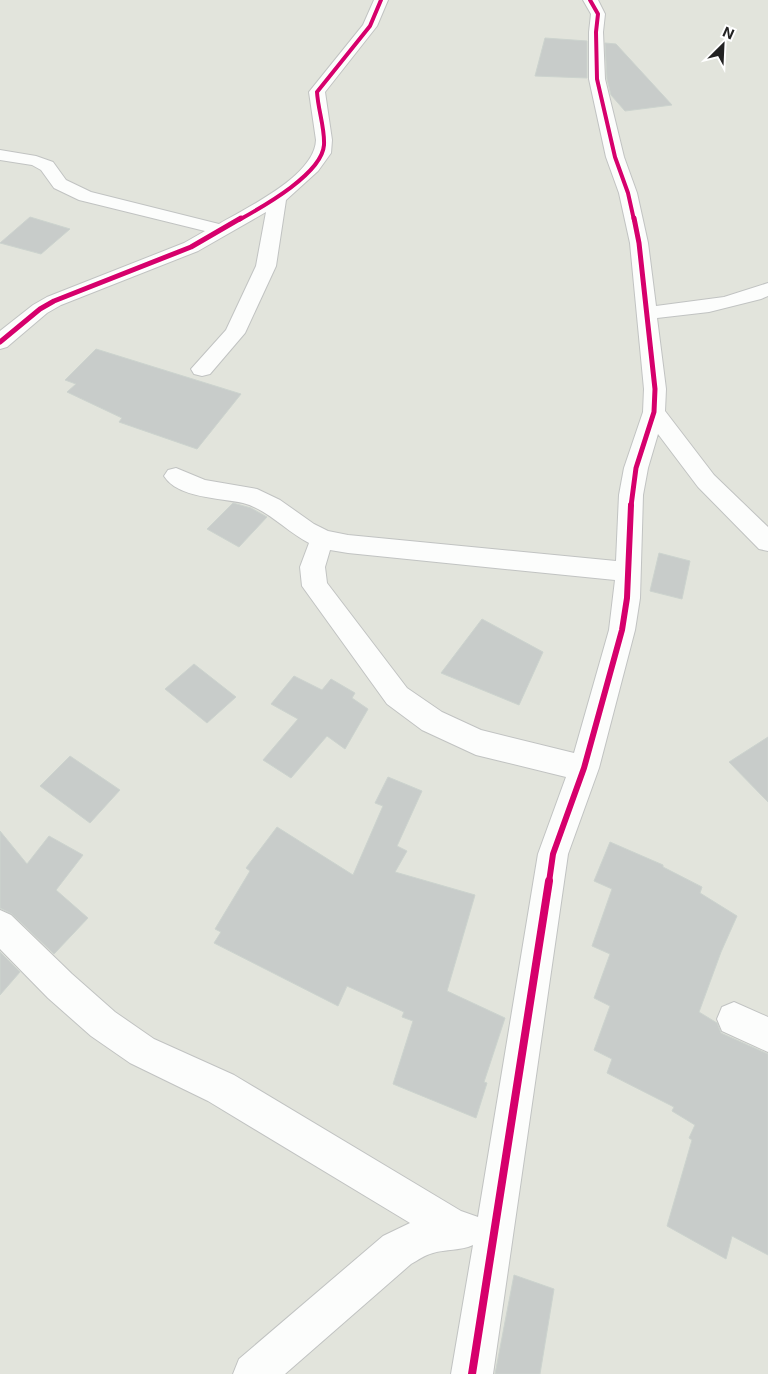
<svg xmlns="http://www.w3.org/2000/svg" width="768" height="1374" font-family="Inter,sans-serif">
  <rect width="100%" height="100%" fill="#ebefed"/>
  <rect fill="#e2e4dc" x="0" y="0" width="768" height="1374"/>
  <g fill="#c8ccca" stroke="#ccd3ce">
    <path d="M545,38l42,3v37l-52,-2z"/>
    <path d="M605,43l11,1 56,61 -47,6 -14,-16 -4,-16z"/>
    <path d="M30,217l40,12 -29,25 -41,-11z"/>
    <path d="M96,349l145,45 -44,55 -78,-27 3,-4 -55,-26 9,-8 -11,-4z"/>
    <path d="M233,503l18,5 16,9 -28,30 -32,-18z"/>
    <path d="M659,553l31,8 -8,38 -32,-8z"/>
    <path d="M482,619l61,33 -24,53 -78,-32z"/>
    <path d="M194,664l42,33 -29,26 -42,-34z"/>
    <path d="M294,676l28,14 9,-11 24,14 -3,5 16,11 -23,40 -18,-13 -36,42 -28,-18 35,-41 -27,-15z"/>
    <path d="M768,737v65l-39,-40z"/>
    <path d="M70,756l50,34 -30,33 -50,-37z"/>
    <path d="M388,777l34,14 -25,55 10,5 -12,21 80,23 -28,96 58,27 -21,64 3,1 -11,35 -83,-34 20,-63 -11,-4 2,-5 -57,-26 -9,20 -124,-63 7,-11 -6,-3 35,-58 -4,-3 31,-41 76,48 30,-69 -8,-3z"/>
    <path d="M0,831l27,33 22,-28 34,19 -27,35 32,28 -34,36 -42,-40 -12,-6z"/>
    <path d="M610,842l53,23v2l39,20 -2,6 37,23 -16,36 -22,60 18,11 4,10 47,21v201l-36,-19 -6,23 -59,-33 25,-86 -3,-2 6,-13 -23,-14 2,-4 -67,-34 5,-14 -18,-9 16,-44 -16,-8 16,-44 -18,-8 20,-57 -18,-8z"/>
    <path d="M0,952l20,20 -20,23z"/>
    <path d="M514,1275l40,14 -14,85h-45z"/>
  </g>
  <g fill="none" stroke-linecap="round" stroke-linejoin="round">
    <g stroke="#c1c3c2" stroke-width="2">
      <g id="minor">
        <path d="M374,0h14l-11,26 -52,66 7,48 -1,13 -13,18 -32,29 -10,66 -31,67 -35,41 -8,2 -8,-2 -3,-5 35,-39 30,-64 10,-54 -68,39 -137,54 -14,8 -40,34 -7,2v-18l33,-26 14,-8 137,-54 21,-12 -126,-31 -25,-12 -13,-18 -9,-5 -32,-5v-10l36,6 17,6 13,18 25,12 128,32c27,-16 96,-48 97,-84l-7,-48 54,-67z"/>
        <path d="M583,0h15l7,14 -2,18 2,47 19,78 13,36 11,50 8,63 68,-9 44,-14v13l-7,3 -52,13 -52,6 9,71 -1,22 49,64 54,52v24l-9,-2 -61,-62 -40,-53 -10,34 -5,27 -3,103 -5,32 -36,138 -31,86 -75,520h-42l22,-129c-13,6 -27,4 -40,8 -8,2 -15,7 -22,11l-126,110h-52l6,-15 144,-123 27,-13 -202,-122 -78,-38 -39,-27 -43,-38 -48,-49v-39l11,5 61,59 43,38 39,27 80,36 227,136 17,6 60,-363 28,-77 -90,-22 -54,-25 -35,-26 -85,-118 -2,-19 9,-24c-22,-11 -42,-34 -66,-40 -22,-5 -66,-5 -79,-27l4,-6 8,-2 29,12 52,9 23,11 34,24 14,7 20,4 268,26 3,-66 5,-27 19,-56 1,-23 -14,-146 -11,-50 -13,-36 -17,-78v-47l2,-18zM330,550l18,3 267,27 -6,50 -35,123 -93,-23 -39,-18 -35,-24 -80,-105 -2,-16z"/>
        <path d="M734,1002l34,15v35l-46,-21 -5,-12 5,-12z"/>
      </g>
    </g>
    <use href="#minor" fill="#fcfdfc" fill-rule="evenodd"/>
    <g stroke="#fff" stroke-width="5.5">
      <g id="cycleway-far3">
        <path d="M590,0l8,14 -2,18 1,47 18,78 13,36 6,27"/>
        <path d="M239,220c23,-13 83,-46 85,-75 1,-17 -6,-35 -7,-53l53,-66 11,-26"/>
      </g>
    </g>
    <g stroke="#fff" stroke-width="8">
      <g id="cycleway-far2">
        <path d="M0,342l40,-33 14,-8 137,-54 50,-29"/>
        <path d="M631,506l5,-38 18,-56 1,-23 -16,-146 -5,-25"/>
      </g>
    </g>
    <g stroke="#fff" stroke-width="9">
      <path id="cycleway-far1" d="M549,882l4,-28 31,-86 38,-138 5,-32 4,-93"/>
    </g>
    <g stroke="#fff" stroke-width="11">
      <path id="cycleway" d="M472,1374l77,-493"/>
    </g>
    <use href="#cycleway-far3" stroke="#d6006c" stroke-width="4"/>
    <use href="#cycleway-far2" stroke="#d6006c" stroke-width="5"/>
    <use href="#cycleway-far1" stroke="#d6006c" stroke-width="6"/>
    <use href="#cycleway" stroke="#d6006c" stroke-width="8"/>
  </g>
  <g transform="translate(723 45) rotate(24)" stroke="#ffffff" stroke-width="4" paint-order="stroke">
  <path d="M0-4L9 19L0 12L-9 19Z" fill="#222222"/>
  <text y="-8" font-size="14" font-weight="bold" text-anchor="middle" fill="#222222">N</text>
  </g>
</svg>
